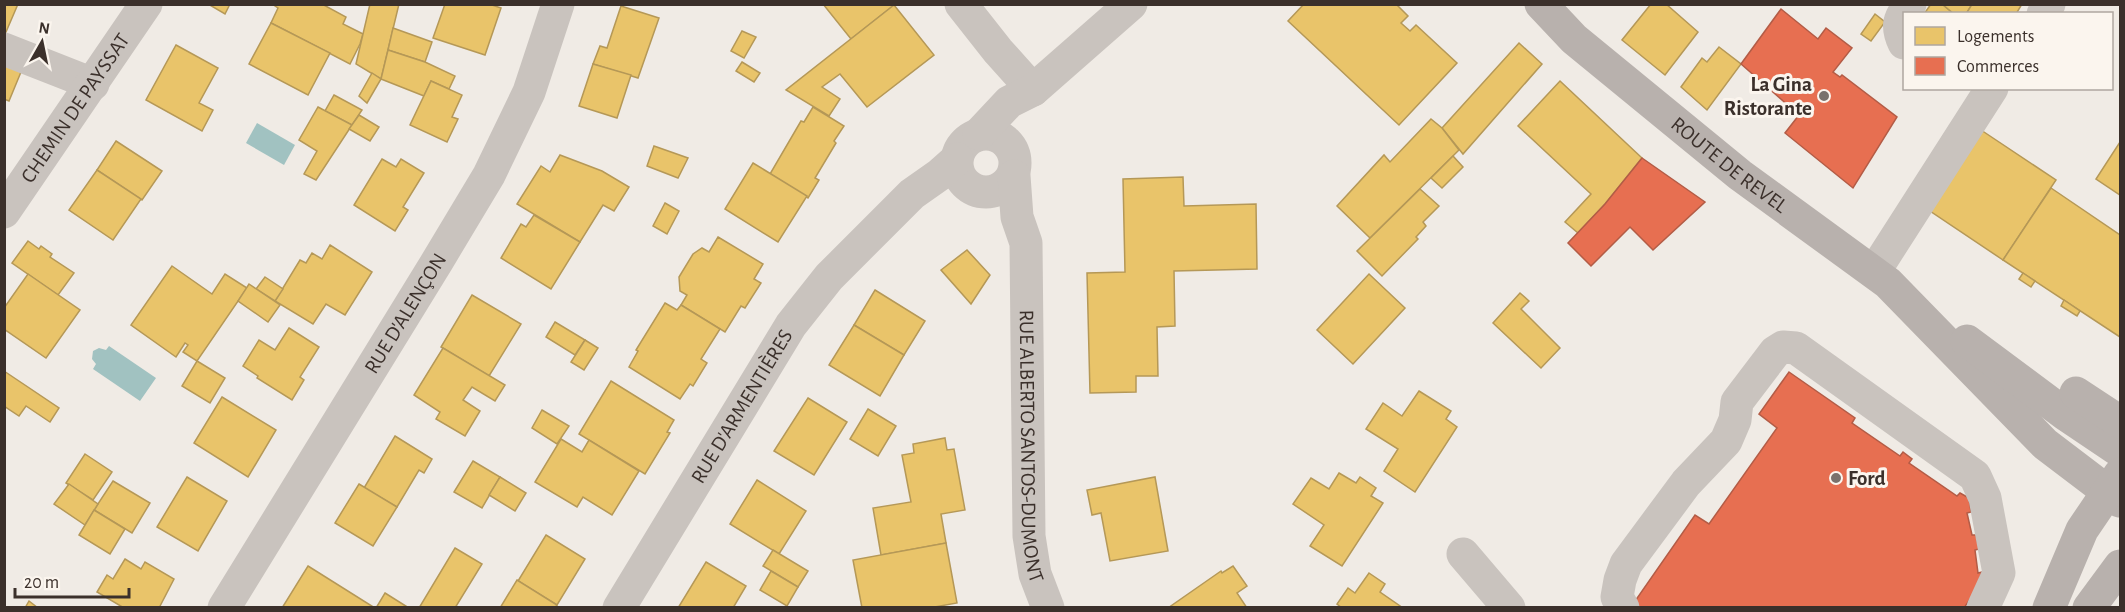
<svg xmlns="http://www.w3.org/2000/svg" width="2125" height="612" font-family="'Alegreya Sans',sans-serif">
  <rect width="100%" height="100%" fill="#f0ebe5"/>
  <g fill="#a1c2c1">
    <path d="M257,123l38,22 -11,20 -38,-22z"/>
    <path d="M109,346l47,32 -16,23 -47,-32 3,-5 -4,-5 1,-8 6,-3 7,2z"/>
  </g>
  <g fill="#e9c46a" stroke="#b59857" stroke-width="1.5">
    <path d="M4,4h14l-12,28 -2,-1z"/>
    <path d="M208,4h22l-5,10z"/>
    <path d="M272,4h50l24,13 -3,7 20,10 -3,10 -10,20 -79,-41 7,-15z"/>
    <path d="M370,4h29l-18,75 -25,-15z"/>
    <path d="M445,4h44l12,4 -16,47 -52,-17z"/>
    <path d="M823,4h71v1l-43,34z"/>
    <path d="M1304,4h92l12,12 -7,7 9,8 6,-6 41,38 -58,62 -111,-104z"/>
    <path d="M1651,4h15l32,28 -33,43 -43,-35z"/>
    <path d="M1931,4h11l12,10h-30z"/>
    <path d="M1942,4h26l3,2 -5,8h-12z"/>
    <path d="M1968,4h54l-6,10h-50l5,-8z"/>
    <path d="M894,5l40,50 -67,52 -27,-33 -18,13 18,12 -11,17 -43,-26z"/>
    <path d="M621,6l38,12 -21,60 -45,-14 7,-18 7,2z"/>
    <path d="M1875,14l10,8 -14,19 -10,-7z"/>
    <path d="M271,23l59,30 -22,42 -59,-31z"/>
    <path d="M393,28l39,14 -7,20 -37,-12z"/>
    <path d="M742,31l14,6 -12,21 -13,-7z"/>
    <path d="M1519,43l23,21 -79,90 -21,-26z"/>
    <path d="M176,45l42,23 -19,35 14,7 -11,21 -56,-31z"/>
    <path d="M1719,47l22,17 -34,46 -26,-23 21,-29 5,4z"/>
    <path d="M388,50l37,12 30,14 -6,13 -18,-8 -7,15 -43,-17z"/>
    <path d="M742,62l18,11 -6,9 -18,-11z"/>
    <path d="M593,64l38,11 -14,43 -38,-12z"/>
    <path d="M4,65l17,7 -12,29 -5,-2z"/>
    <path d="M372,73l9,6 -14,24 -8,-7z"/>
    <path d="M431,81l31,14 -10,22 6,2 -11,23 -37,-17z"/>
    <path d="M1560,81l82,77 -37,46 -27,29 -13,-11 26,-28 -73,-68z"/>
    <path d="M334,95l28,15 -10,15 -27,-14z"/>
    <path d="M318,107l34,18 -36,55 -12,-6 13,-23 -18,-11z"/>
    <path d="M813,107l31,19 -10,15 2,2 -21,35 4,2 -11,18 -38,-24 31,-53 3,1z"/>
    <path d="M359,115l20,12 -9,14 -21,-12z"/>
    <path d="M1431,119l11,9 17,22 -89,88 -33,-32 47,-51 6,7z"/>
    <path d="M1981,130l75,50 -53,80 -73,-49z"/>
    <path d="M116,141l46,30 -20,29 -45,-30z"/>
    <path d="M2120,142v53l-24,-16z"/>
    <path d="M654,146l34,12 -10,20 -31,-12z"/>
    <path d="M560,155l42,16 27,16 -15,24 -11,-6 -23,37 -63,-38 24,-38 9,6z"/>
    <path d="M1453,156l10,11 -21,21 -11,-10z"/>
    <path d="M382,159l14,8 5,-8 23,14 -21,34 5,3 -13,21 -41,-26z"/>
    <path d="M753,163l54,33 -29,46 -53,-33z"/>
    <path d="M97,170l44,29 -28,41 -44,-30z"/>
    <path d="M1183,177l1,29 72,-2 1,65 -83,2 1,55 -18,1 1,49h-22v16l-46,1 -3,-120 38,-1 -2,-93z"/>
    <path d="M2051,188l69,47v102l-117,-77z"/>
    <path d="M1420,189l19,17 -16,16 3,4 -10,11 2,2 -36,37 -25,-25z"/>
    <path d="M665,203l14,8 -12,23 -14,-8z"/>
    <path d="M534,215l46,27 -29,47 -50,-31 20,-34 5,3z"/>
    <path d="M718,237l45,27 -9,15 7,4 -16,25 -4,-2 -16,26 -44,-27 6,-10 -7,-4 -1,-14 14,-23 9,-6 7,4z"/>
    <path d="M28,241l11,8 2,-3 11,8 -2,3 24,16 -16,22 -46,-32z"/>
    <path d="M330,245l42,27 -27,43 -19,-11 -13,20 -38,-23 25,-41 6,3 6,-10 10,6z"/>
    <path d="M967,250l23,25 -19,29 -30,-34z"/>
    <path d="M172,266l40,28 13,-20 22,14 -50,73 -14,-9 5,-7 -3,-2 -9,14 -45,-32z"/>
    <path d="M2023,273l12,8 -4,6 -12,-8z"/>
    <path d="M28,274l52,36 -34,48 -42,-29v-21z"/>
    <path d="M1369,274l36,34 -52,56 -36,-34z"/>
    <path d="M265,277l18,12 -8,12 -19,-12z"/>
    <path d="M249,284l31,21 -12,17 -30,-21z"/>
    <path d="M875,290l50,31 -21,34 -50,-30z"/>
    <path d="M1520,293l9,8 -8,8 39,39 -19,20 -48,-45z"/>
    <path d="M472,295l49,29 -32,52 -48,-29z"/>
    <path d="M2064,300l16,11 -3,5 -16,-10z"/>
    <path d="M665,303l12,7 4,-5 39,24 -19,30 6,4 -14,23 -3,-2 -10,15 -51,-32 9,-16 -2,-1z"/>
    <path d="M555,322l30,18 -10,15 -29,-18z"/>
    <path d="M854,325l50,30 -24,41 -51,-31z"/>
    <path d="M289,328l30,19 -19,30 4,3 -12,20 -35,-22 1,-2 -15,-10 16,-26 16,10z"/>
    <path d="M585,340l13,8 -14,22 -13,-8z"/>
    <path d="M443,348l62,37 -10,16 -23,-14 -9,13 17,11 -15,25 -29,-17 4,-7 -26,-17z"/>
    <path d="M197,361l28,17 -15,25 -28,-17z"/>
    <path d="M4,371l55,37 -9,14 -24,-16 -7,10 -15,-10z"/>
    <path d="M611,381l63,39 -7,12 3,1 -25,41 -66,-40z"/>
    <path d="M1419,391l32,20 -5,8 11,8 -42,65 -31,-21 14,-22 -32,-20 17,-26 19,13z"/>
    <path d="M222,397l54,33 -28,47 -54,-34z"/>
    <path d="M808,398l39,24 -33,53 -40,-24z"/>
    <path d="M868,409l28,17 -18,30 -28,-17z"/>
    <path d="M542,410l27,16 -12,18 -25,-16z"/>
    <path d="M395,436l37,23 -8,14 -5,-3 -22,37 -33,-19z"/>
    <path d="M945,438l2,12 7,-1 11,61 -24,4 5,29 -65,12 -8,-47 38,-6 -9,-47 12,-2 -1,-9z"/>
    <path d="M561,439l21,13 7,-12 50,31 -27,44 -29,-18 -6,10 -42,-25z"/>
    <path d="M85,454l27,18 -19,28 -27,-17z"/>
    <path d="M473,461l27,16 -18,31 -28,-16z"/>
    <path d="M1339,473l17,10 4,-6 16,11 -5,8 12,7 -41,63 -32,-20 14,-21 -31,-21 18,-26 18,11z"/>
    <path d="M187,477l40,24 -29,50 -41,-24z"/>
    <path d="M500,477l26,16 -11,18 -26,-16z"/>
    <path d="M1155,477l13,74 -58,10 -9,-48 -9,2 -5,-25z"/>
    <path d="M757,480l49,31 -27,43 -49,-30z"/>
    <path d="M113,481l37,22 -18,30 -38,-23z"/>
    <path d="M69,484l29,20 -13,21 -31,-21z"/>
    <path d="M359,484l38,23 -24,39 -38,-23z"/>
    <path d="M94,510l31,19 -15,25 -31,-19z"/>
    <path d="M546,535l39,24 -28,46 -39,-24z"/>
    <path d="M946,543l11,60 -28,5h-67l-9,-48z"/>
    <path d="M455,548l27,16 -27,44h-36z"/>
    <path d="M773,550l35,21 -10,16 -35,-21z"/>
    <path d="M125,559l16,10 4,-7 29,17 -15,29h-35l-27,-16 10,-17 6,4z"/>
    <path d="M706,562l40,24 -13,22h-55z"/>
    <path d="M308,566l67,42h-93z"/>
    <path d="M1233,566l14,20 -10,7 10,15h-79l53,-37 1,2z"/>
    <path d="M771,571l27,16 -11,19 -27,-16z"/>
    <path d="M1369,573l16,11 -5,8 23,16h-61l-5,-4 11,-16 7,5z"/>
    <path d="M517,580l40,25 -2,3h-55z"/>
    <path d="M385,593l24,15h-33z"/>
    <path d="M29,601l9,7h-13z"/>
  </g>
  <g fill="#e76f51" stroke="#b35c46" stroke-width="1.5">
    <path d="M1781,9l37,30 8,-11 26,20 -19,24 7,5 2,-2 55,42 -44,71 -68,-55 14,-18 -58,-51z"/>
    <path d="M1642,158l63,44 -52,48 -23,-23 -39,39 -23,-23 37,-39z"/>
    <path d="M1789,372l66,46 -3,5 48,33 3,-4 9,7 -3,4 48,33 3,-3 9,5 2,14 -4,1 5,22h4l3,14 -4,1 3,23 4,-1 -7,20 -11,16h-325l-6,-4 62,-89 14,9 68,-96 -18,-14z"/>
  </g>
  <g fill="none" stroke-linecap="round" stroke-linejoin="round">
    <g stroke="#c9c3be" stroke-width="33">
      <path d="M961,4l37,47 35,39"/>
      <path d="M2043,14l6,-10"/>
      <path d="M1904,43c-8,-17 -5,-25 6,-39"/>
      <path d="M4,49l89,35"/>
      <circle cx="986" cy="163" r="29"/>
      <path d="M979,134l30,-32 24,-12 98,-86"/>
      <path id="s1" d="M1014,176l3,41 9,26 3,293 6,38 13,34"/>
      <path id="s2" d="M4,212l142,-208"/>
      <path d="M1874,272l118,-184"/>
      <path d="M1463,554l46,54"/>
      <path id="s3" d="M224,608l214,-348 51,-85 40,-83 29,-88"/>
      <path id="s4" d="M619,608l172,-283 38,-48 83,-83 27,-19 18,-16"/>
      <path d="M1623,608l-6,-11 3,-17 6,-16 60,-81 40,-42 9,-21 2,-18 38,-50 8,-5 13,1 179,128 10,22 14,75 -16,35"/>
    </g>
    <g stroke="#b8b1ad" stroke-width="33">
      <path id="s5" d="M1541,4l33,35 166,136 148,108 157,161 75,57"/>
      <path d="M1967,341l98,73 55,37"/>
      <path d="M2076,393l44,29"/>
      <path d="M2049,608l33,-78 38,-56"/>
      <path d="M2089,608l31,-42"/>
    </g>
  </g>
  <g fill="#7a716c" stroke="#fbf5ee" stroke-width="2">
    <circle cx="1824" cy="96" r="6"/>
    <circle cx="1836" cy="478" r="6"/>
  </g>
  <g text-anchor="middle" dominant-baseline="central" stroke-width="6" stroke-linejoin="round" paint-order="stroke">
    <g font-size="21" font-weight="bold" fill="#3b302b" stroke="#fbf5ee" text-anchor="end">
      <text x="1812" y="84">La Gina<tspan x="1812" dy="24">Ristorante</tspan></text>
      <text x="1848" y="478" text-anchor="start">Ford</text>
    </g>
    <g font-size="21" fill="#3b302b" stroke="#fbf5ee">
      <text stroke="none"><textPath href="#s2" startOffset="126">CHEMIN DE PAYSSAT</textPath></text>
      <text stroke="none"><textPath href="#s5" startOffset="248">ROUTE DE REVEL</textPath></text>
      <text stroke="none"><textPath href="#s3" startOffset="346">RUE D'ALENÇON</textPath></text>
      <text stroke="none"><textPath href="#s4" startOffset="236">RUE D'ARMENTIÈRES</textPath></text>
      <text stroke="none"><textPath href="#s1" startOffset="272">RUE ALBERTO SANTOS-DUMONT</textPath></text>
    </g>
  </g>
  <rect width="2125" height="612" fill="none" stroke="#3b302b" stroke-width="12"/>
  <rect x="1903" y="12" width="210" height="78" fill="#fbf5ee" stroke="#aea6a0" stroke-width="1.5"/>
  <rect x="1915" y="27" width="30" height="18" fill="#e9c46a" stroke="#aea6a0" stroke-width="1.5"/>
  <text x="1957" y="42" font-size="18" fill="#3b302b">Logements</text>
  <rect x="1915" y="57" width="30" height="18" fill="#e76f51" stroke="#aea6a0" stroke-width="1.5"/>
  <text x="1957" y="72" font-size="18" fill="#3b302b">Commerces</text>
  <g transform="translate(42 42) rotate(9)" stroke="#fbf5ee" stroke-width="4.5" paint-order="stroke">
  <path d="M0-4.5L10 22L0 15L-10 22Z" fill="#3b302b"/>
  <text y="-9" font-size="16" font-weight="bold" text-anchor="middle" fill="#3b302b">N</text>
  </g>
  <path d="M15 588v9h114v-9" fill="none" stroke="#3b302b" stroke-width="3"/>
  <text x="24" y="588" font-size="18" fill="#3b302b" stroke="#fbf5ee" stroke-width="4.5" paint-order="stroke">20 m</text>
</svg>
